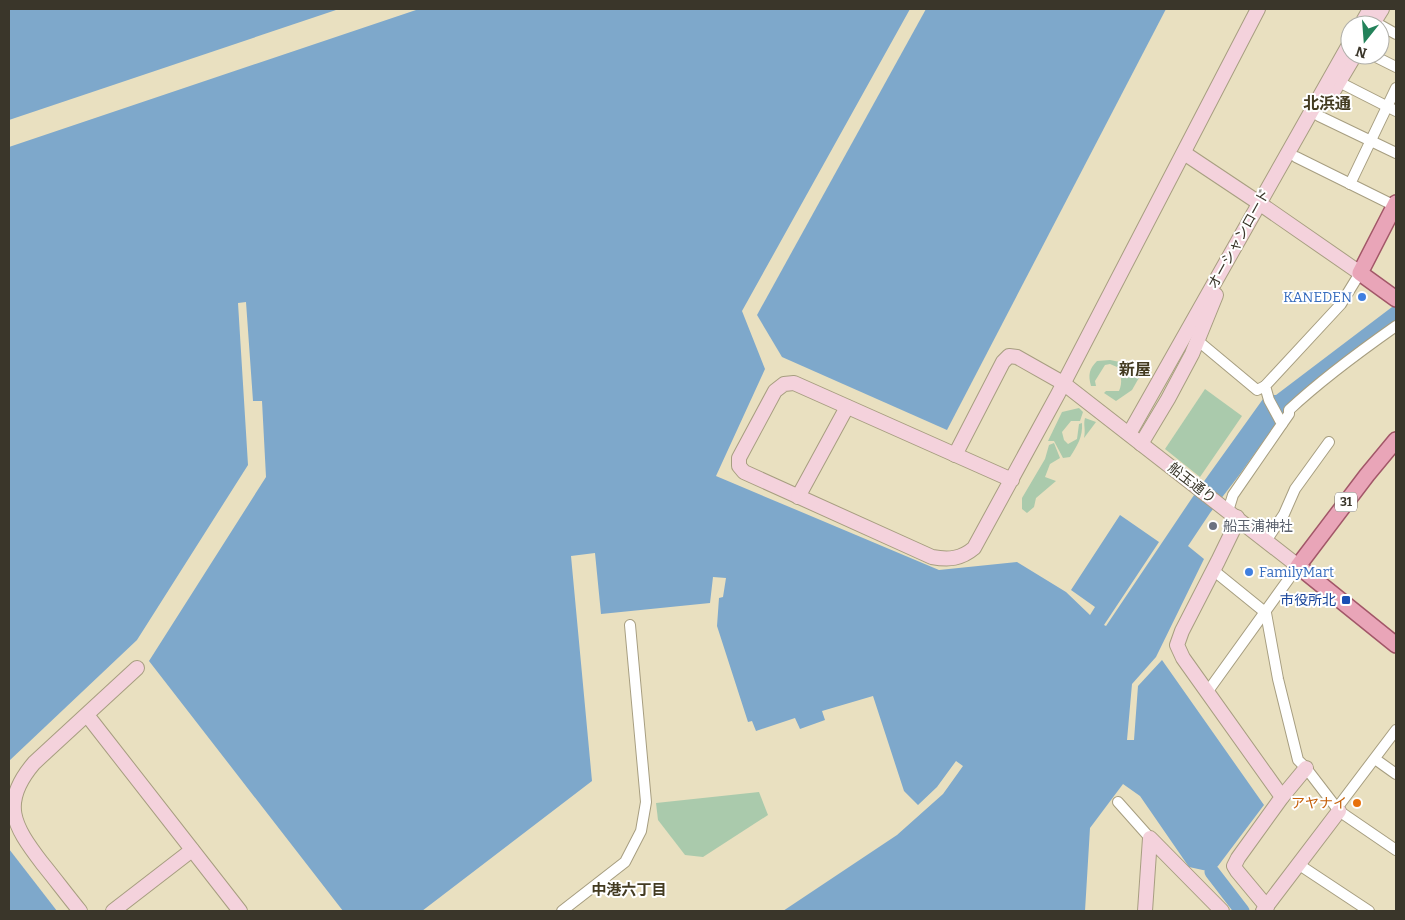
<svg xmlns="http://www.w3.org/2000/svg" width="1405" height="920" font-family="Bitter,'Noto Sans JP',serif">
  <rect width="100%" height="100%" fill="#e9e0c0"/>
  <g fill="#aacaac">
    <path d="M1110,360l10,2 20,14 -8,14 -16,11 -12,-8 2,-2h13c4,-9 2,-16 -2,-24l-7,-3 -5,1 -10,16 1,5h-5c-3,-11 -2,-17 6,-25z"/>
    <path d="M1205,389l37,27 -42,61 -35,-28z"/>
    <path d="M1079,408l4,4 -3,9h-9l-9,11 2,8 4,4 9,-5 2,-15 3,-1c1,14 -5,23 -12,34l-7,1 -9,-17h-6l14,-29z"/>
    <path d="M1085,418l11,4 -12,16c2,-9 -1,-13 1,-20z"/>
    <path d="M1054,443l6,15 -10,6 -5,13 11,4 -20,17 -2,9 -7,6 -5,-4v-11l23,-39 4,-14z"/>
    <path d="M759,792l9,23 -65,42 -18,-2 -27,-35 -2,-17z"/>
  </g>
  <g fill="#7ea8cb">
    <path d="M9,9h330l-330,111z"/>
    <path d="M419,9h491l-168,302 23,58 -49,107 223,94 78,-8 49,30 24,23 5,-8 -24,-17 49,-75 39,27 -55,83 2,1 86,-128 71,-99 9,-4h4l120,-91v17l-57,41 -51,45 -48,67 -30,39 -22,33 16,13 -48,98 -24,27 -5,56h7l4,-54 24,-26 102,145 -46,61 -6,6 -23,-5 -49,-71 -17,-12 -33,44 -5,83h-302l114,-76 46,-41 20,-28 -7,-5 -19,26 -19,18 -14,-14 -31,-95 -51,15 3,9 -25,9 -5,-11 -39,13 -4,-10 -4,1 -31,-96 2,-28 4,-1 3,-19 -13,-1 -3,26 -109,11 -6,-61 -24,3 21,225 -170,130h-79l-194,-250 117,-184 -4,-76h-9l-7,-99 -8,1 10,162 -111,175 -128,121v-614z"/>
    <path d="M926,9h240l-219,421 -165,-73 -25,-42z"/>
    <path d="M9,849l48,62h-48z"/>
  </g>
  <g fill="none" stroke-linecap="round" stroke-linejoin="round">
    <path stroke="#7ea8cb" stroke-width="15" d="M1212,872l30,39"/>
    <g stroke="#a79e80" stroke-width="12">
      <g id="street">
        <path d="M1380,25l16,9"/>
        <path d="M1372,55l24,12"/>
        <path d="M1339,82l57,29"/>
        <path d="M1319,116l77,37"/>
        <path d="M1296,157l99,49"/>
        <path d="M1350,184l46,-96"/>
        <path d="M1197,340l60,50 8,-4"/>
        <path d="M1282,424l7,-10v-4c33,-31 70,-58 107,-84"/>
        <path d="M1228,511l5,-16 49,-71 -13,-24 -4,-14 76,-82 19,-31"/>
        <path d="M1266,541l18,-27 11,-25 34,-47"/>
        <path d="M1213,570l53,43 12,66 20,81 8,8 33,43 57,39"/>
        <path d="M1208,691l90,-125"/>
        <path d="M1375,759l21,15"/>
        <path d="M1118,802l32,36"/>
        <path d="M1337,808l59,-78"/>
        <path d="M1298,864l71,47"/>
        <path d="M562,911l63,-49 16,-31 5,-29 -16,-177"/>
      </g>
    </g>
    <g stroke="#a79e80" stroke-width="16">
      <g id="secondary">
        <path d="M1361,25l9,-16"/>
        <path d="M1372,25l10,-16"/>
        <path d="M1330,97l25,-42"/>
        <path d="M1184,153l75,50 101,70"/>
        <path d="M1129,434l221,-391"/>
        <path d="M1141,444l27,-45 24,-45 24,-59"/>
        <path d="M955,455l48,-93 6,-6 8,1 46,26 235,183"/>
        <path d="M1012,480l-218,-97 -10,1 -9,7 -36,67v8l5,6 188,85c17,3 29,2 42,-9l84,-154 200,-385"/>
        <path d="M798,497l49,-90"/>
        <path d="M1237,517l-2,9 -17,35 -36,70 -5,14 6,13 99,139 -44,61 -4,8 3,5 30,36"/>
        <path d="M87,715l153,196"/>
        <path d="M1282,797l24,-29"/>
        <path d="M80,911c-13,-16 -25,-32 -38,-48 -29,-38 -42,-60 -8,-100l103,-95"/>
        <path d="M113,911l79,-61"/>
        <path d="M1145,911l5,-73 72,73"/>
        <path d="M1263,911l76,-100"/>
      </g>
    </g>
    <g stroke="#a25768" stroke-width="18">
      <g id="primary">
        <path d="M1396,203l-36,70 36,26"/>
        <path d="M1396,440l-29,35 -69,91 98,79"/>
      </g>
    </g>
    <use href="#street" stroke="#fff" stroke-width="10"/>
    <use href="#secondary" stroke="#f4d2dc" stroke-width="14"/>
    <use href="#primary" stroke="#e9a5b8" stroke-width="15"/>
  </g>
  <g fill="#3f7fe0" stroke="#fff" stroke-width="2">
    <circle cx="1362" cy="297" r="5"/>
    <circle cx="1249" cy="572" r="5"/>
  </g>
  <circle fill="#6b7280" stroke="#fff" stroke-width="2" cx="1213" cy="526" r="5"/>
  <rect fill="#1a4fb4" stroke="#fff" stroke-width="2" x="1341" y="595" width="10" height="10" rx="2.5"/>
  <circle fill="#e8710a" stroke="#fff" stroke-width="2" cx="1357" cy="803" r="5"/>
  <g text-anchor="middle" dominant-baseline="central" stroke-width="4" stroke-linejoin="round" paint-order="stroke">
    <rect fill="#fff" stroke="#75726a" stroke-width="1" x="1335" y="492.5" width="22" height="19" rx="4"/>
    <g font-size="12" font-weight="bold" fill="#3a362a">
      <text x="1346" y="502">31</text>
    </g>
    <g font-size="14" fill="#3a362a" stroke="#fff">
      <text transform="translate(1239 239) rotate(-61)">オーシャンロード</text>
      <text transform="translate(1192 483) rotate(38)">船玉通り</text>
    </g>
    <g font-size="14" fill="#366cbe" stroke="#fff" text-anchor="end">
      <text x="1352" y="297">KANEDEN</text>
      <text x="1259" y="572" text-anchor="start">FamilyMart</text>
    </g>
    <g font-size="14" fill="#5b616d" stroke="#fff" text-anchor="start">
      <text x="1223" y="526">船玉浦神社</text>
    </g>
    <g font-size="14" fill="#164399" stroke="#fff" text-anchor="end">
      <text x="1336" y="600">市役所北</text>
    </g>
    <g font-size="14" fill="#c56008" stroke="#fff" text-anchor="end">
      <text x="1347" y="803">アヤナイ</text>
    </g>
    <g font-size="15" font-weight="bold" fill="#433b21" stroke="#fff">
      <text x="629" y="890">中港六丁目</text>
    </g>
    <g font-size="16" font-weight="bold" fill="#433b21" stroke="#fff">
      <text x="1327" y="103">北浜通</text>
      <text x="1135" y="369">新屋</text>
    </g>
  </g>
  <rect width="1405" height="920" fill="none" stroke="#3a362a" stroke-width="20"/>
  <g transform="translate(1365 40) rotate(197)"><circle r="24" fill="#ffffff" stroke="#b0afaa"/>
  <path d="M0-4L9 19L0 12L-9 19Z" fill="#23825a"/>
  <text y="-8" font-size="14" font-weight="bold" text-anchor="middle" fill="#3a362a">N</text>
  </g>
</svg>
